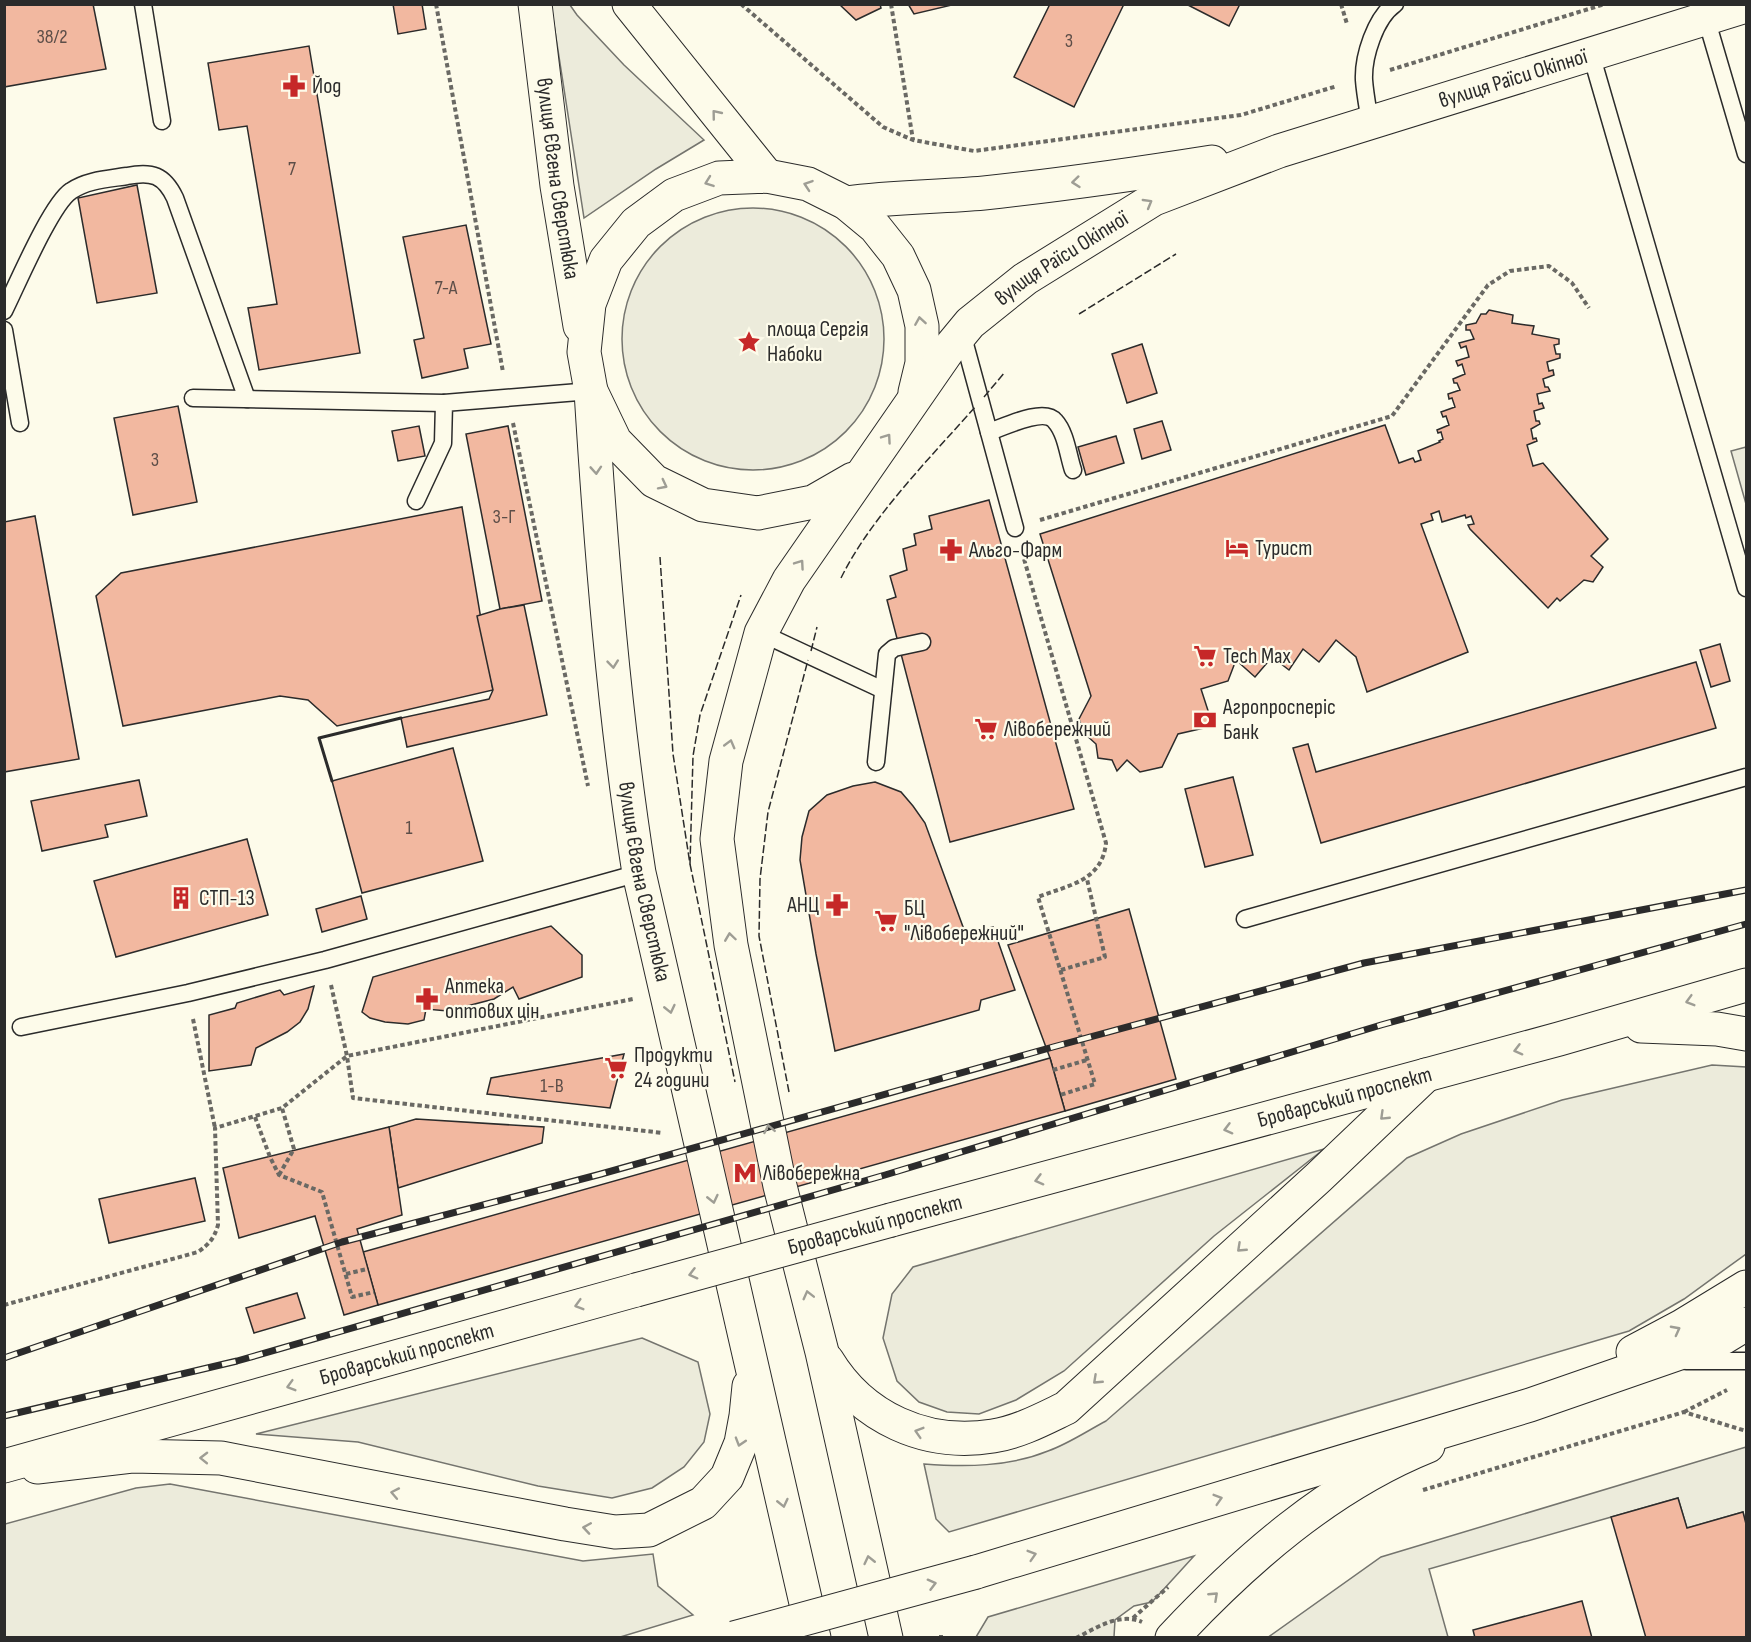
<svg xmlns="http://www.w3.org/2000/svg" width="1751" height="1642" font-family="'Sofia Sans Condensed',sans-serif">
  <rect width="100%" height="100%" fill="#fdfbea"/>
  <g fill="#ecebdb" stroke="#74746e" stroke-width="1.5">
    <path d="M551,5h19l7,10 47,50 80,75 -48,29 -72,49z"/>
    <circle cx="753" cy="339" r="131"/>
    <path d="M1746,447v57l-15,-53z"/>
    <path d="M1712,1065l34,2v187l-62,45 -55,32 -680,201 -13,-13 -12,-55c41,3 85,3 124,-13 20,-7 39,-20 58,-30l301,-263 54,-24 101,-34z"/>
    <path d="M1324,1149l-110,87 -150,135 -48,29 -37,14 -32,-2 -28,-10 -22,-21 -14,-43 9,-44 21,-27z"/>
    <path d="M642,1338l56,24 12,52 -6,28 -20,25 -32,21 -40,10 -74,-12 -180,-44 -102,-8z"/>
    <path d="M1746,1447v77l-3,-12 -56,16 -9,-30 -249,71 19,68 -181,1 114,-81z"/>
    <path d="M170,1484l413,77 70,-7 5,32 35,29 -76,23 -612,-1v-113l131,-36z"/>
    <path d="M1194,1556l-42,46 -18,4 -19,14 -1,17h-138l12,-20z"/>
  </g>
  <g fill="#f2b8a0" stroke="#2b2b2b" stroke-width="1.5">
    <path d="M4,4h89l13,65 -102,18z"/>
    <path d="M393,4h29l4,25 -28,5z"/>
    <path d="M839,4h41l1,4 -25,12z"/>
    <path d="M908,4h44v1l-38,9z"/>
    <path d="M1050,4h74l-50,103 -60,-30z"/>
    <path d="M1186,4h54l-11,22z"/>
    <path d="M309,46l51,307 -101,17 -11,-62 29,-4 -30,-178 -28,4 -11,-67z"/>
    <path d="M137,185l20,108 -60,10 -19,-105z"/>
    <path d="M466,225l25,119 -27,5 4,19 -46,10 -8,-38 10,-2 -21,-101z"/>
    <path d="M1489,310l24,5 -1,8 22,3 -2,8 27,5v5l-5,1 2,9h4v4l-13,4 2,9 4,-1 1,5 -11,4 2,8h3l2,4 -13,3 2,10 3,-1 2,5 -10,3 2,10h3l1,3 -9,5 2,10 3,-1 1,3 -10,4 6,21 10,-3 65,76 -17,17 12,11 -10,15 -9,-2 -24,21 -3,-3 -9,10 -78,-79 -2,-4 6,-1 -3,-8 -5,2 -1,-3 -23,7 -3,-11 -8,3 2,6 -12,4 47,128 -101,40 -11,-35 -20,-17 -17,22 -16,-13 -14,21 -17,-13 -17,20 -19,-17 -8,21 -27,8 12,37 -35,8 -16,33 -22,5 -13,-12 -10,11 -5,-11 -14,-2 -2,-14 -12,-11 -5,-14 12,-23 -51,-162 345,-109 14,38 14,-5 2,4 6,-2 -3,-9 22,-9 -1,-1 4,-2 -2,-7 -3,1 -1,-3 12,-5 -3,-9 -3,1 -2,-5 14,-5 -3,-9 -3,1 -1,-5 12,-4 -3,-7h-3l-1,-4 12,-5 -3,-10 -4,2 -2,-5 13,-4 -3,-11 -5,2 -2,-5 15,-4 -4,-9h-4v-5l10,-2 5,-9h5z"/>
    <path d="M1142,344l15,49 -30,10 -15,-49z"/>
    <path d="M178,406l19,96 -64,13 -19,-97z"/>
    <path d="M1162,421l9,29 -29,9 -8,-30z"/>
    <path d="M419,426l6,30 -27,5 -6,-30z"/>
    <path d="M508,426l34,175 -42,8 -34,-175z"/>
    <path d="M1116,436l8,27 -38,12 -8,-28z"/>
    <path d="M989,500l85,309 -124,33 -63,-242 9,-3 -6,-21 17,-6 -4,-21 13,-4 -2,-11 18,-5 -3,-13z"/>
    <path d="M462,507l31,183 -156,36 -29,-26 -28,-4 -157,30 -27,-130 25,-23z"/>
    <path d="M35,516l44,243 -75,13v-250z"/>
    <path d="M524,605l23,110 -140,32 -6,-29 88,-19 4,-9 -16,-74 23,-7z"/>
    <path d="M1720,644l10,37 -19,6 -11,-37z"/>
    <path d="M1696,662l20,66 -395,115 -28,-95 15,-4 8,28z"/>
    <path d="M453,748l30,113 -121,32 -30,-112z"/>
    <path d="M1233,777l20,78 -48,12 -20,-78z"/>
    <path d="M139,780l8,36 -42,9 3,12 -66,14 -11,-50z"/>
    <path d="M875,782l26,10 12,14 12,17 41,112 27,-8 22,63 -34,10 -2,10 -144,41 -19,-97 -16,-94 2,-23 7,-26 18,-16 26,-9z"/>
    <path d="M247,839l21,76 -152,42 -22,-76z"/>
    <path d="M361,896l6,23 -45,13 -6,-23z"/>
    <path d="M1129,909l47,170 -111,32 -15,-53 -42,-113z"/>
    <path d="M551,926l31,29v22l-63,22 -6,-12 -19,12 -46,12 -22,-2 -2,11 -16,4 -23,-2 -15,-4 -8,-6 11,-35z"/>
    <path d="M314,986l-6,23 -8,13 -13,10 -31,16 -5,17 -42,6v-56l26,-7 2,-5 43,-13 4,5z"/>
    <path d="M624,1054l-14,54 -123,-14 4,-16z"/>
    <path d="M1050,1058l15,53 -687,194 -15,-53z"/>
    <path d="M416,1119l128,8 -2,16 -144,45 -9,-61z"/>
    <path d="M389,1127l13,88 -45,14 21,76 -34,10 -29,-99 -76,22 -16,-70z"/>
    <path d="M195,1178l10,43 -96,22 -10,-44z"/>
    <path d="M297,1293l8,25 -51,15 -8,-25z"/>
    <path d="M1678,1498l9,30 56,-16 3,12v114h-100l-35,-121z"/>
    <path d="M1582,1601l10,37h-117l-2,-8z"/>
  </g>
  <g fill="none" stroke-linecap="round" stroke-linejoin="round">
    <g stroke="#2b2b2b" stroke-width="19">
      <g id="service">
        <path d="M143,4l19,117"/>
        <path d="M1706,18l40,136"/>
        <path d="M1591,54l155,534"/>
        <path d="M1370,122c-2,-13 -5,-28 -6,-42 -1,-23 11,-62 31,-76"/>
        <path d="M4,311c13,-26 47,-107 67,-120 16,-11 37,-12 56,-15 25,-5 37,-1 48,22l72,201"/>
        <path d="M4,330l16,93"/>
        <path d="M962,333l53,195"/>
        <path d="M193,398l251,5"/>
        <path d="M989,432c15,-5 55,-25 66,-11 11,12 13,34 18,49"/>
        <path d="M416,501l27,-58 1,-40 147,-12"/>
        <path d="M761,633l122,57"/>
        <path d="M876,762l11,-108 7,-6 28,-6"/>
        <path d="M1245,919l501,-142"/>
        <path d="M21,1027l167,-34 137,-33 314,-87"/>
        <path d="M1686,1361h60"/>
      </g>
    </g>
    <g stroke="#2b2b2b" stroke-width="35">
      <g id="secondary">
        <path id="s1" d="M535,4l22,182 23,140"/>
        <path d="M629,4l138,172"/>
        <path d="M846,203c46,-6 92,-6 138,-10 76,-8 152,-19 228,-31"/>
        <path id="s2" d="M591,391c10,161 23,323 48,482l175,765"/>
        <path d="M853,479l-40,23 -55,11 -55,-8 -49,-24 -39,-40 -24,-50 -7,-39 5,-48 17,-44 30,-37 38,-28 45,-17 48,-2 41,8 38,19 29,24 23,29 16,34 8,36v37l-7,29"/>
        <path d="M827,1360c35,58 99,87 166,76 26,-4 50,-17 73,-28l253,-231 107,-102"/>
        <path d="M37,1467l95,-11 89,2 344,66 50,8 34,-2 54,-27 24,-26 14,-34 5,-27 3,-30"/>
        <path id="s3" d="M886,1638l-64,-286 -42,-166 -49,-241 -14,-106 9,-78 35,-128 28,-53 162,-234 19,-23 55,-44 129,-80 125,-48 467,-145"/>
        <path d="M1172,1638c73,-78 157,-152 256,-192"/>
      </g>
    </g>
    <g stroke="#2b2b2b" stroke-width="35">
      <g id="primary">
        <path d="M1641,1026l76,3 29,5"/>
        <path id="s4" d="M891,1220l668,-181 187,-54"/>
        <path d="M1633,1352l49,-26 64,-39"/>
        <path id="s5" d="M4,1466l632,-176"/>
        <path d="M976,1572l554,-167 193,-67 23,-14"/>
      </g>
    </g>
    <g stroke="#6a6964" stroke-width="4" stroke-dasharray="4.5 3" stroke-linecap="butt">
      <path d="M436,4l67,368"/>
      <path d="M741,4l142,123 30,13 61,11 267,-36 96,-29"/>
      <path d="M891,4l22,136"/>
      <path d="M1341,4l6,20"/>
      <path d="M1390,70l215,-66"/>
      <path d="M513,423l75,363"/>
      <path d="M1040,520l352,-104 96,-131 22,-14 39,-5 23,17 17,25"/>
      <path d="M1022,552l84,291c-4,38 -37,42 -68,54l57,187 -35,11"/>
      <path d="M1061,970l44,-13 -18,-78"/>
      <path d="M331,985l16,71 6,42 310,35"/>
      <path d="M193,1019l22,109"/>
      <path d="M1053,1070l34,-10"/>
      <path d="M255,1117l15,40 9,18 43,17 30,105 22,-5"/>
      <path d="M279,1175l15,-26 -12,-41"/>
      <path d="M346,1274l21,-5"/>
      <path d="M4,1305l194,-53c11,-8 16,-13 20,-27l-3,-97 67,-20 65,-52 286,-57"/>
      <path d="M1684,1412l43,-22"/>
      <path d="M1423,1490l261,-78 62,19"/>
      <path d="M1133,1618l35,-31"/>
      <path d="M941,1635v3"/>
      <path d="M1076,1638c20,-10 44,-26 66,-16"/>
    </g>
    <use href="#service" stroke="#fdfbea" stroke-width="16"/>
    <use href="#secondary" stroke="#fdfbea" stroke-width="33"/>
    <use href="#primary" stroke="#fdfbea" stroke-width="33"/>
    <g stroke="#2b2b2b" stroke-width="7">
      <g id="rail">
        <path d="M4,1358l338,-116 259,-68 452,-127 311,-84 382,-73"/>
        <path d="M4,1416l233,-55 648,-186 496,-150 365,-101"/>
      </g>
    </g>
    <use href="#rail" stroke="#fdfbea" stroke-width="4.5" stroke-dasharray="14" stroke-linecap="butt"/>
    <g stroke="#2b2b2b" stroke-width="35" stroke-linecap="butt">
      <g id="primary-bridge">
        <path d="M636,1290l255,-70"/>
        <path d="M734,1638l242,-66"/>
      </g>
    </g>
    <use href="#primary-bridge" stroke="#fdfbea" stroke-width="33"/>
    <g stroke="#2b2b2b" stroke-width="1.5" stroke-dasharray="8 3" stroke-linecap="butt">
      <path d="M1079,314l97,-60"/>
      <path d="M984,397l21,-25"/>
      <path d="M660,557l13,197 17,110 3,-108 7,-41 41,-120"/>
      <path d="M841,578c30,-61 90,-121 135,-172"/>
      <path d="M811,651l6,-24"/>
      <path d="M690,864l45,218"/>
      <path d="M789,1092l-30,-156 1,-57 8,-67 40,-152"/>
    </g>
    <path stroke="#2b2b2b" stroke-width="3" d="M332,781l-13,-43 82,-20"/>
  </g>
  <defs><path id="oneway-chevron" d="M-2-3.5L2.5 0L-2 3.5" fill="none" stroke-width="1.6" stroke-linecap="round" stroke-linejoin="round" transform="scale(1.5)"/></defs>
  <g stroke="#9e9d94">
    <use href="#oneway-chevron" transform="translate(716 114) rotate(-129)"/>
    <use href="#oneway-chevron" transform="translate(709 182) rotate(160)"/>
    <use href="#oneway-chevron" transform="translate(1076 182) rotate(174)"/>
    <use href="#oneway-chevron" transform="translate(808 185) rotate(-161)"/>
    <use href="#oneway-chevron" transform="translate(1148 203) rotate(-30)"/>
    <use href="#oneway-chevron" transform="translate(920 321) rotate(-99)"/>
    <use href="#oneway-chevron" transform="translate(887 438) rotate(-55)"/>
    <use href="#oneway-chevron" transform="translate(596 470) rotate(86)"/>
    <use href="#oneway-chevron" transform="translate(663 485) rotate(27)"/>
    <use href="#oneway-chevron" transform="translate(800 564) rotate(-55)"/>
    <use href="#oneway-chevron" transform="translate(613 664) rotate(84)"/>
    <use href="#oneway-chevron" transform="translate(730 744) rotate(-75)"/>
    <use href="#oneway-chevron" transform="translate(730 937) rotate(-98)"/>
    <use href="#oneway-chevron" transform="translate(1690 1001) rotate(164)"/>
    <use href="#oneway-chevron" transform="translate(670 1009) rotate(77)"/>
    <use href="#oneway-chevron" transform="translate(1518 1050) rotate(165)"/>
    <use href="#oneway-chevron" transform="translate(1384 1116) rotate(136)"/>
    <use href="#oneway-chevron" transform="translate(769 1129) rotate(-101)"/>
    <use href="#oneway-chevron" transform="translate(1228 1129) rotate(165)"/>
    <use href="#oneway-chevron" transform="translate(1039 1180) rotate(165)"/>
    <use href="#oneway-chevron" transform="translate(713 1199) rotate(77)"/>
    <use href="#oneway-chevron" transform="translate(1241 1248) rotate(137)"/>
    <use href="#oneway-chevron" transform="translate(693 1274) rotate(165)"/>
    <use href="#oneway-chevron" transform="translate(808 1295) rotate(-104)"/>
    <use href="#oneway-chevron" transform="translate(579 1305) rotate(164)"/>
    <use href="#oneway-chevron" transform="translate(1676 1330) rotate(-28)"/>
    <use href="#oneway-chevron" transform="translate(1097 1380) rotate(137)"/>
    <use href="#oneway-chevron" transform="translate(291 1386) rotate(164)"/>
    <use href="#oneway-chevron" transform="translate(919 1432) rotate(-163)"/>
    <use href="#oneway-chevron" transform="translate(740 1442) rotate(107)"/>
    <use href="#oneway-chevron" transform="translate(204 1458) rotate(-179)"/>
    <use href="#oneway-chevron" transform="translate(395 1493) rotate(-169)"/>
    <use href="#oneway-chevron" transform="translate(1218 1499) rotate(-17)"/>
    <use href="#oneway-chevron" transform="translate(783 1503) rotate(77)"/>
    <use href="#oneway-chevron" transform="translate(587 1528) rotate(-171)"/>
    <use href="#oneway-chevron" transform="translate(1032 1555) rotate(-17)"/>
    <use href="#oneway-chevron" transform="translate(869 1560) rotate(-103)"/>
    <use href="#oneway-chevron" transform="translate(932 1584) rotate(-15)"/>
    <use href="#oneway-chevron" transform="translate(1214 1596) rotate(-43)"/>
  </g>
  <defs>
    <g id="pharmacy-bare" transform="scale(1.8)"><path d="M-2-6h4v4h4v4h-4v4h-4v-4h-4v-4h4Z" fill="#c62828" stroke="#fdfbea" stroke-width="2.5" paint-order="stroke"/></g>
    <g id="sight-bare" transform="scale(1.8)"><path d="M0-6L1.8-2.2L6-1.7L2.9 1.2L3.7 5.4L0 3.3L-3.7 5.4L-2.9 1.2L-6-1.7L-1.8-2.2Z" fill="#c62828" stroke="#fdfbea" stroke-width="2.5" paint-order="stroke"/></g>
    <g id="hotel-bare" transform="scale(1.8)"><path d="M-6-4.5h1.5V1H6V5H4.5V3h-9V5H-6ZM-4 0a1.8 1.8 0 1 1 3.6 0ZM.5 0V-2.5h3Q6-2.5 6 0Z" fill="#c62828" stroke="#fdfbea" stroke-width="2.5" paint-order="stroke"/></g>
    <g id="supermarket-bare" transform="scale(1.8)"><path d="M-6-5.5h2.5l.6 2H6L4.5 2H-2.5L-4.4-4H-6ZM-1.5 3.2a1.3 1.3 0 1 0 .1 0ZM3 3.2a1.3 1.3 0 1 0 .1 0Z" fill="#c62828" stroke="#fdfbea" stroke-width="2.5" paint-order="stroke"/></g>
    <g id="bank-bare" transform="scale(1.8)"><path d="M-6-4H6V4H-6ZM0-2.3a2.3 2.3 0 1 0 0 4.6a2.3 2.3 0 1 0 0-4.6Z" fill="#c62828" stroke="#fdfbea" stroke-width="2.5" paint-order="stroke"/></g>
    <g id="building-bare" transform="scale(1.8)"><path d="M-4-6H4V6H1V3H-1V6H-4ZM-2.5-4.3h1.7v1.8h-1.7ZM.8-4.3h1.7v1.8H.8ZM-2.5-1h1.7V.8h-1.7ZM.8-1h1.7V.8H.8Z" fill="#c62828" stroke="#fdfbea" stroke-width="2.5" paint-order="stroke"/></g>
    <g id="metro-bare" transform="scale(1.8)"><path d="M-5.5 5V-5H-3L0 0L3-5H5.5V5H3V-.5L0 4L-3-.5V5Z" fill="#c62828" stroke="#fdfbea" stroke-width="2.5" paint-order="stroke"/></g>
  </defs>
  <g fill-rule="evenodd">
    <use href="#pharmacy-bare" x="294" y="86"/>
    <use href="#sight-bare" x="749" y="342"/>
    <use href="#hotel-bare" x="1237" y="548"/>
    <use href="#pharmacy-bare" x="951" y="550"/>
    <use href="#supermarket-bare" x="1205" y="656"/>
    <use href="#bank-bare" x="1205" y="720"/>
    <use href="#supermarket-bare" x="986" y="729"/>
    <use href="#building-bare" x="181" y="898"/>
    <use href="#pharmacy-bare" x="837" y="905"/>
    <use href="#supermarket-bare" x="886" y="921"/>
    <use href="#pharmacy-bare" x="427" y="999"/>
    <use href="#supermarket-bare" x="616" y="1068"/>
    <use href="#metro-bare" x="745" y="1173"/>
  </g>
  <g text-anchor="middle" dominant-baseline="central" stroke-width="4.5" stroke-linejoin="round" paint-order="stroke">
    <g font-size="20" fill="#5d4e48">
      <text x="52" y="37">38/2</text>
      <text x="1069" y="41">3</text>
      <text x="292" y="169">7</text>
      <text x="446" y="288">7-А</text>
      <text x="155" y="460">3</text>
      <text x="504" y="517">3-Г</text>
      <text x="409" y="828">1</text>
      <text x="552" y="1086">1-В</text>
    </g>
    <g font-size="22" fill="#2b2b2b" stroke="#fdfbea">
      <text stroke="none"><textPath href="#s3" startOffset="2004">вулиця Раїси Окіпної</textPath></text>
      <text stroke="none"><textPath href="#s1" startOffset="176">вулиця Євгена Сверстюка</textPath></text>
      <text stroke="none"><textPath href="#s3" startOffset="1515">вулиця Раїси Окіпної</textPath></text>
      <text stroke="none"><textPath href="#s2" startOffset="494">вулиця Євгена Сверстюка</textPath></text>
      <text stroke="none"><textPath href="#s4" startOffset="470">Броварський проспект</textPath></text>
      <text transform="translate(875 1225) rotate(-15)">Броварський проспект</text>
      <text stroke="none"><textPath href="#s5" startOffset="418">Броварський проспект</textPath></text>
    </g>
    <g font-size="22" fill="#2b2b2b" stroke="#fdfbea" text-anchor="start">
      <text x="312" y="86">Йод</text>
      <text x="767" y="329">площа Сергія<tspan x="767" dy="25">Набоки</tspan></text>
      <text x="1255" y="548">Турист</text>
      <text x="969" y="550">Альго-Фарм</text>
      <text x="1223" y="656">Tech Max</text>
      <text x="1223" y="707">Агропросперіс<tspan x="1223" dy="25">Банк</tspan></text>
      <text x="1004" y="729">Лівобережний</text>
      <text x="199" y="898">СТП-13</text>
      <text x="819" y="905" text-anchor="end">АНЦ</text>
      <text x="904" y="908">БЦ<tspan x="904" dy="25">"Лівобережний"</tspan></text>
      <text x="445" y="986">Аптека<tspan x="445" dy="25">оптових цін</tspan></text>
      <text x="634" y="1055">Продукти<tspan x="634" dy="25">24 години</tspan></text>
      <text x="763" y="1173">Лівобережна</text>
    </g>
  </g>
  <rect width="1751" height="1642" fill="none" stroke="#2b2b2b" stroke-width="12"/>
</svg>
